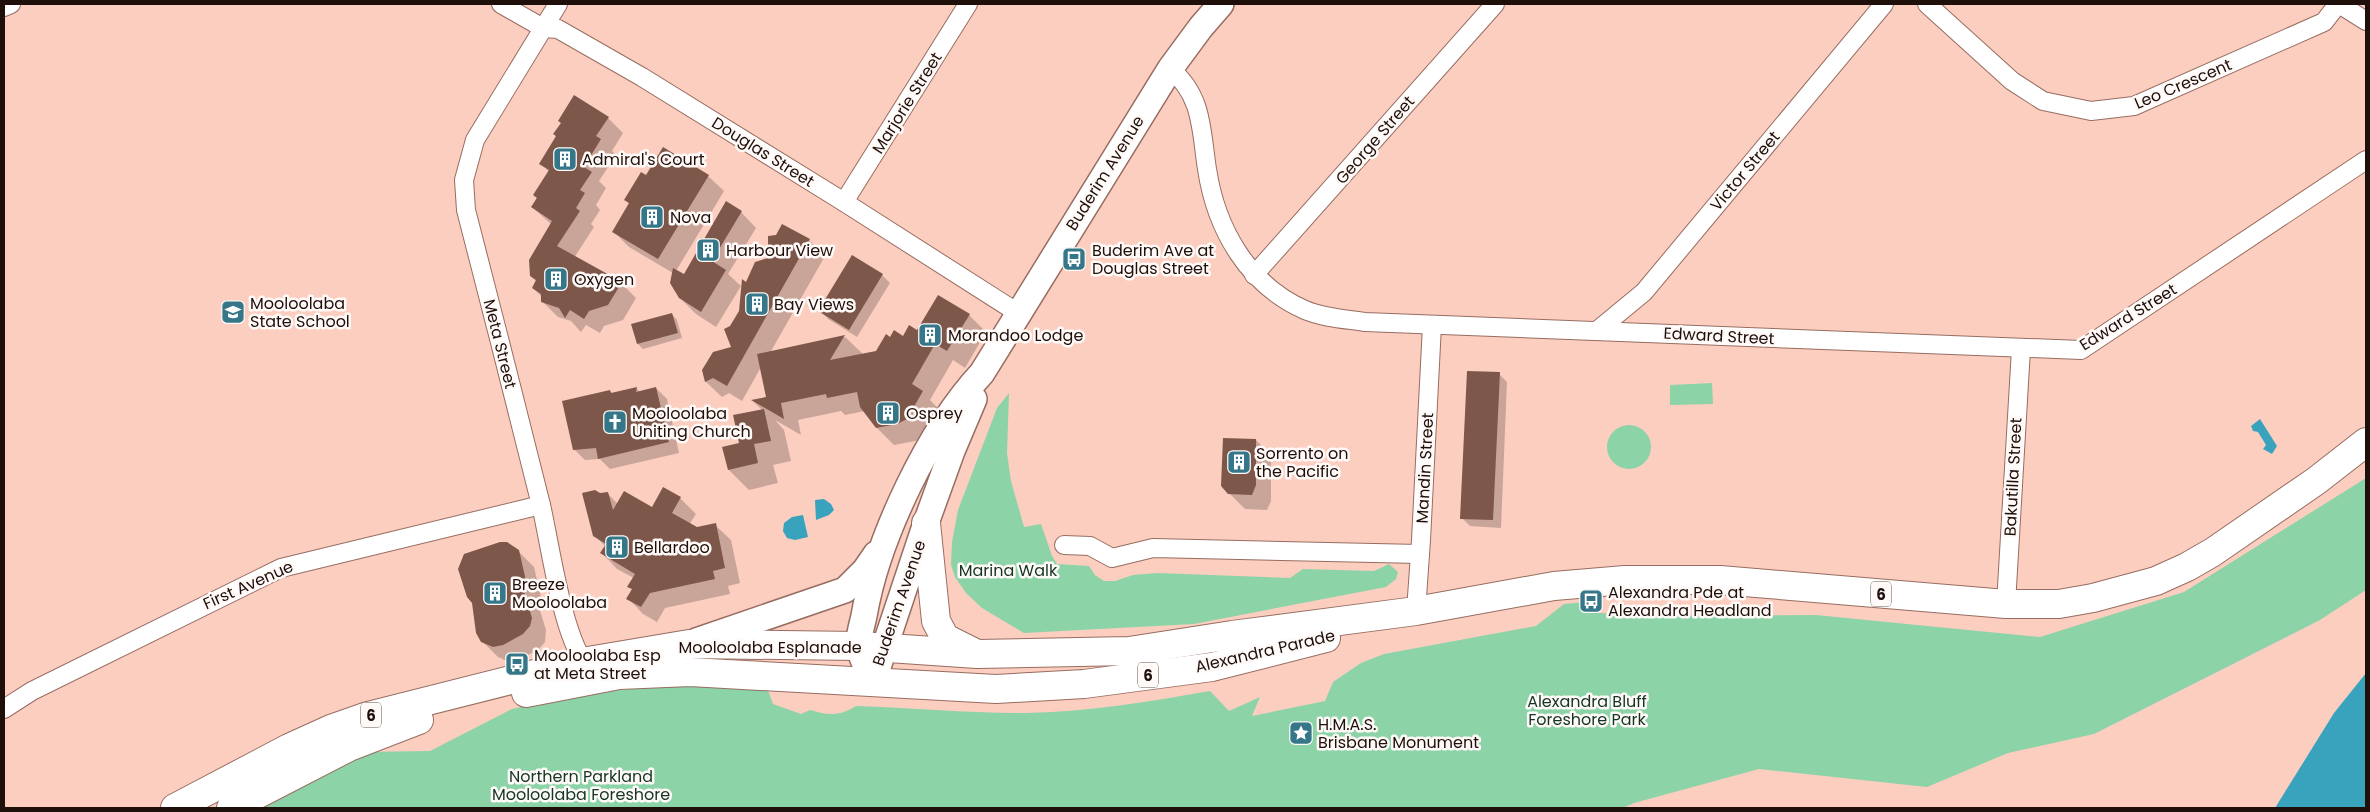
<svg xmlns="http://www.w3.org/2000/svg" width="2370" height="812" font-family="Poppins,sans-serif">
  <rect width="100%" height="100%" fill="#fccec0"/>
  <g fill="#8cd3a8">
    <path d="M1712,383l1,21 -43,1v-20z"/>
    <path d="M1009,393l-2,60 4,28 13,46 17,-3 11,32 5,8 32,2 6,9 9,6h11l18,-6 24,-2 133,5 13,-9 71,2 15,-7 9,8 -2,7 -10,8 -192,37 -170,9 -42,-25 -16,-15 -11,-16 -4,-12 1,-23 6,-32 39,-102z"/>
    <circle cx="1629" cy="447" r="22"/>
    <path d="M2366,478v112l-46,30 -226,114 -86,19 -81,34 -168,-18 -125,34 -11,5h-1368l103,-56 72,-1 82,-42 74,-16 44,-4 50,-4 87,3 6,16 28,10 9,-4c18,5 29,7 46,-4 56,2 112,7 168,7 63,-1 124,-11 186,-22l19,20 31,-14 -8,19 73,-15 8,-19 28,-19 23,-9 152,-28 28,-22 22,-2 6,10 40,4 184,-1 224,22 144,-45z"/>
  </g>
  <g fill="#39a3bd">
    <path d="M2260,419l17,27 -5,8 -9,-5 3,-4 -8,-13 -5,-1 -2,-5z"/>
    <path d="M824,499l7,5 3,6 -5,5 -13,5 -1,-20z"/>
    <path d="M803,515l5,22 -13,3 -8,-2 -4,-7 1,-8 8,-6z"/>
    <path d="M2366,673v135h-91l59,-95z"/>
  </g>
  <g fill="#0003">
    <path d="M608,118l15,15 -11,18 4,4 -17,26 7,7 -10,17 4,5 -9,14 3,3 -20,31 47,25 15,15 -13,22 -19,6 -4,7 -14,-8 -5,7 -10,-11 -13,-4 -15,-15 -1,-5 -9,-9 4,-6 -6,-6 21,-51 -20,-18 17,-35 -8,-9z"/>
    <path d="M708,176l16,15 -48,80 8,5 57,-64 15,16 -28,46 13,12 -25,41 -20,-13 -16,-16 -7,-25 -44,-26 -16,-16 17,-27 -5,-4 21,-23z"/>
    <path d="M783,225l26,15 16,16 -55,97 75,-16 18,17 14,-2 13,-13 13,-2 66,-22 17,17 -21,36 -12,-8 -23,40 10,10 -16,27 -9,4 -21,4 -18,-18 -11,-16 -20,4 -4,-4 -43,9 3,15 -26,-15 9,10 7,31 -18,4 5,18 -29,7 -20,-20 11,-26 22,-34 -9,-9 15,-3 -7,-31 -19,34 -13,-8 -7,4 -16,-15 -3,-12 30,-22 -2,-21 10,-16 6,-27 22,-25z"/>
    <path d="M853,257l29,18 8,8 -33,54 -29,-18 -8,-9z"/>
    <path d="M672,314l5,6 5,18 -39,11 -5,-5 -5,-19z"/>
    <path d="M1499,374l8,8 -6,146 -31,-2 -8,-8z"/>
    <path d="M636,388l4,4 16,-4 11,11 12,54 -69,16 -10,-10 -15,1 -11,-11 36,-58 3,3z"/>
    <path d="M1256,440l15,15v46l-4,9 -22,-1 -16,-16z"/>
    <path d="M664,489l16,9 16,16 -7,11 8,4 18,-4 16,15 9,43 -12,3 2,8 -65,14 -8,14 -14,-8 -15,-16 5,-8 -4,-4 5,-8 -17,-9 -15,-16 4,-6 -12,-12 6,-40 7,-2 11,11 34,5z"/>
    <path d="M518,551l16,16 7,30 -3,7 8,26 -1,12 -6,7 -20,11 -10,2 -11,-5 -16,-16z"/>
  </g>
  <g fill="#7e574b">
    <path d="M574,95l35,22 -13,19 5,3 -17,28 8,5 -12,18 5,3 -9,15 4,3 -23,35 65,36 -14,23 -19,6 -5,8 -14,-9 -5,8 -6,-10 -18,-6v-8l-9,-6 4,-8 -6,-4 -1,-16 23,-39 -21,-14 6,-9 -4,-3 16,-25 -10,-6 17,-28 -3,-2 8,-11 -3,-2z"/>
    <path d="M663,147l46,28 -51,84 -46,-27 17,-29 -5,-3 17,-28 5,3z"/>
    <path d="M726,201l16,10 -30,50 14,9 -25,42 -22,-14 -9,-15 3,-15 11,6z"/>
    <path d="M782,224l28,15 -83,147 -14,-8 -8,4 -3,-12 11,-18 18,-5 -7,-18 6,-3 9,-15 3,-32 4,3 9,-20 13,-4v-22l8,-1z"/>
    <path d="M852,255l31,19 -34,56 -31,-19z"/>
    <path d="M938,295l32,19 -23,37 -12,-7 -23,40 11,7 -16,28 -10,5 -21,4 -16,-21 -3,-15 -30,6 -1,-4 -45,9 3,16 -33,-19 15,-3 -9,-43 88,-19 -15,25 46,-9 10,-17 4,3 4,-7 9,6 6,-11 8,5z"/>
    <path d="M672,313l6,20 -41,11 -6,-20z"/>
    <path d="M1467,371l33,1 -7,148 -33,-1z"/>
    <path d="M637,387l-1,5 20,-5 13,55 -71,17 -2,-11 -23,2 -11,-49 48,-11 1,3z"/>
    <path d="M764,409l7,32 -17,3 4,19 -30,7 -6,-23 17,-4 -6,-28z"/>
    <path d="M1223,438l33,1v46l-4,10 -24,-1 -7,-8z"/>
    <path d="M663,487l18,10 -9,16 25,14 19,-4 9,45 -12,3 2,8 -65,14 -9,14 -15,-8 6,-10 -5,-2 8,-13 -35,-21 6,-9 -13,-8 -11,-43 13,-3 5,3 8,-1 5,18 11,-19 28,16z"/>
    <path d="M500,542h7l12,8 7,31 -3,7 9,30 -2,8 -7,8 -20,11 -10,2 -12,-5 -5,-9 -4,-30 -5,-6 -9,-28 6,-15z"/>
  </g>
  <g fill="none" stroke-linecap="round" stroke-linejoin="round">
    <g stroke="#976d61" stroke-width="20">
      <g id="street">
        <path d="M501,4l42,24 15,1 84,48 202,125 174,111"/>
        <path d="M558,4l-83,136 -11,40 2,30c25,98 51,197 75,295 9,38 22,138 48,163"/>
        <path d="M1927,4l85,77 31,20 48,10 43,-5 190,-84 14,-18"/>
        <path d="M2339,4l27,17"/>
        <path d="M4,7l7,-3"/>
        <path d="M1170,69c33,26 31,62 37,100 9,60 41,116 98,141 19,8 40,9 60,12l716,28 285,-190"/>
        <path d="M844,202l124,-198"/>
        <path d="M1254,275l241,-271"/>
        <path d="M1598,330l46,-38 240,-288"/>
        <path d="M1064,545l26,1 22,12 41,-10 267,6"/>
        <path d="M2006,604l15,-255"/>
        <path d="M1416,611l5,-71 11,-215"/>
        <path d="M4,709l28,-18 249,-123 260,-63"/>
      </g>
    </g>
    <g stroke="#976d61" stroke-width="28">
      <g id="secondary">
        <path d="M696,641l149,-51 20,-20 11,-16"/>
        <path d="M878,667l48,-144 26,-72 22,-52"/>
        <path d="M873,681c-4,-10 -13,-24 -14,-35 -1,-9 3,-21 5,-30 13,-77 65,-186 118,-243l188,-304 31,-42 20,-23"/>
      </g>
    </g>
    <g stroke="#976d61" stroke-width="30">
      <g id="primary">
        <path d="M926,523l10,98 9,17 28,14"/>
        <path d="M526,693l93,-18 71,-3 306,17 88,-5 128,-17 114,-29"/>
        <path d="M175,808l114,-60 42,-19 37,-13 214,-54 107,-18 170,2 118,8 152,-3 103,-16 184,-24 138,-25 71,-6h95l286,24h53l34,-6 63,-17 31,-14 26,-15 103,-71 50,-39"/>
        <path d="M231,808l118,-61 70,-27"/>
      </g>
    </g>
    <use href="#street" stroke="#fff" stroke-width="18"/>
    <use href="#secondary" stroke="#fff" stroke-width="25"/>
    <use href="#primary" stroke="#fff" stroke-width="28"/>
  </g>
  <defs>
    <g id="building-square" transform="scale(1.25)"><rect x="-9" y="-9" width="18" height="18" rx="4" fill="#357788" stroke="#fffaf8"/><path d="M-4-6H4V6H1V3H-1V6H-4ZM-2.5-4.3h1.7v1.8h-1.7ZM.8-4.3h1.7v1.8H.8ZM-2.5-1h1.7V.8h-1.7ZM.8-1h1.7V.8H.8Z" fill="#fff"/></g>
    <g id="bus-square" transform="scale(1.25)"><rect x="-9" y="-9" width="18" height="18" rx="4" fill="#357788" stroke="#fffaf8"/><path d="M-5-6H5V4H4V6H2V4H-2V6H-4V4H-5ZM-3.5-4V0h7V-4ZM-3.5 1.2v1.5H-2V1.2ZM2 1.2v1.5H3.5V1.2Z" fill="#fff"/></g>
    <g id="school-square" transform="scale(1.25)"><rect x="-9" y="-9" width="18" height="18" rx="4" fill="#357788" stroke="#fffaf8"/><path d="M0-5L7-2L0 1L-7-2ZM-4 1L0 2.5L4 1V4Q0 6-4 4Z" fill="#fff"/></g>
    <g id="church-square" transform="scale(1.25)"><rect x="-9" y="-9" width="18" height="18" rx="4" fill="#357788" stroke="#fffaf8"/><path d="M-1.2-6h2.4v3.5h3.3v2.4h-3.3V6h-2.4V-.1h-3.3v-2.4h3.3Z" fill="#fff"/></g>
    <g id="sight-square" transform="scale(1.25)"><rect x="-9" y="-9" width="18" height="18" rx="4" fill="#357788" stroke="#fffaf8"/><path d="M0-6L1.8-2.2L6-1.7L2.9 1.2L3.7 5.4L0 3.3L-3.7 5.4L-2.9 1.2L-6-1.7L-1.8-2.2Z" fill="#fff"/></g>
  </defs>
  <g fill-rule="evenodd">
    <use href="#building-square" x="565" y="159"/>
    <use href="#building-square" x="652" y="217"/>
    <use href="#building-square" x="708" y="250"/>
    <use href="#bus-square" x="1074" y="259"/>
    <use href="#building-square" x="556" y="279"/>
    <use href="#building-square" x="757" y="304"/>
    <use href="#school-square" x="233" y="312"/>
    <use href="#building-square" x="930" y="335"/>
    <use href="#building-square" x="888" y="413"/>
    <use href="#church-square" x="615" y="422"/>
    <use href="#building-square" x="1239" y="462"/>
    <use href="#building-square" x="617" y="547"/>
    <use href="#building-square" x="495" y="593"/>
    <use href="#bus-square" x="1591" y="601"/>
    <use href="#bus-square" x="517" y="664"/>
    <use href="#sight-square" x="1301" y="733"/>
  </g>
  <g text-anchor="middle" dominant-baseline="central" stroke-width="5" stroke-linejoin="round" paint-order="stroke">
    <g fill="#fffaf8" stroke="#625651" stroke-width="1">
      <rect x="1871" y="581.5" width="20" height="25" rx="4"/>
      <rect x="1138" y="662.5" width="20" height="25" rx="4"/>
      <rect x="361" y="702.5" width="20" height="25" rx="4"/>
    </g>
    <g font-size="15" font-weight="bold" fill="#1e0f0a">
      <text x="1881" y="594">6</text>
      <text x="1148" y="675">6</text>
      <text x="371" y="715">6</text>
    </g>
    <g font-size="16" fill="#1e0f0a" stroke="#fffaf8">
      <text transform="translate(2183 84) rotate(-23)">Leo Crescent</text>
      <text transform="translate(907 103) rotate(-58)">Marjorie Street</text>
      <text transform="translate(1375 140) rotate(-49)">George Street</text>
      <text transform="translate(763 152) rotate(32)">Douglas Street</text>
      <text transform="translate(1745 171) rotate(-50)">Victor Street</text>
      <text transform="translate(1105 173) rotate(-58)">Buderim Avenue</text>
      <text transform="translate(2128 317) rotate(-32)">Edward Street</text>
      <text transform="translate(1719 336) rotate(3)">Edward Street</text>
      <text transform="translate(500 344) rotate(76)">Meta Street</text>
      <text transform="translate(1425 468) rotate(-87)">Mandin Street</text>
      <text transform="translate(2013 477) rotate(-87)">Bakutilla Street</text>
      <text transform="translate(248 585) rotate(-24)">First Avenue</text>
      <text transform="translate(899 603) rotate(-71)">Buderim Avenue</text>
      <text x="770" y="647">Mooloolaba Esplanade</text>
      <text transform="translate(1265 651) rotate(-13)">Alexandra Parade</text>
    </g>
    <g font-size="16" fill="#1e0f0a" stroke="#fffaf8" text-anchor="start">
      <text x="582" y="159">Admiral's Court</text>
      <text x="670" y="217">Nova</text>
      <text x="726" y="250">Harbour View</text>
      <text x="1092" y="250">Buderim Ave at<tspan x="1092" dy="18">Douglas Street</tspan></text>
      <text x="574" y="279">Oxygen</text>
      <text x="250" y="303">Mooloolaba<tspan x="250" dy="18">State School</tspan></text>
      <text x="774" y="304">Bay Views</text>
      <text x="948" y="335">Morandoo Lodge</text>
      <text x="632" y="413">Mooloolaba<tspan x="632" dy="18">Uniting Church</tspan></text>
      <text x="906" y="413">Osprey</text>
      <text x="1256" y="453">Sorrento on<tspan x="1256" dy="18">the Pacific</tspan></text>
      <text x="634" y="547">Bellardoo</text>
      <text x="512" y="584">Breeze<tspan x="512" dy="18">Mooloolaba</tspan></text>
      <text x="1608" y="592">Alexandra Pde at<tspan x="1608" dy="18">Alexandra Headland</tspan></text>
      <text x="534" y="655">Mooloolaba Esp<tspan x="534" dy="18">at Meta Street</tspan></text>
      <text x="1318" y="724">H.M.A.S.<tspan x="1318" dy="18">Brisbane Monument</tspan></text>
    </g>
    <g font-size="16" fill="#133522" stroke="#fffaf8">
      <text x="1008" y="570">Marina Walk</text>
      <text x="1587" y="701">Alexandra Bluff<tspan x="1587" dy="18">Foreshore Park</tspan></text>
      <text x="581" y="776">Northern Parkland<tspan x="581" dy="18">Mooloolaba Foreshore</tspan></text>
    </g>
  </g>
  <rect width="2370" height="812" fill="none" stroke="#1e0f0a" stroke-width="10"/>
</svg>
